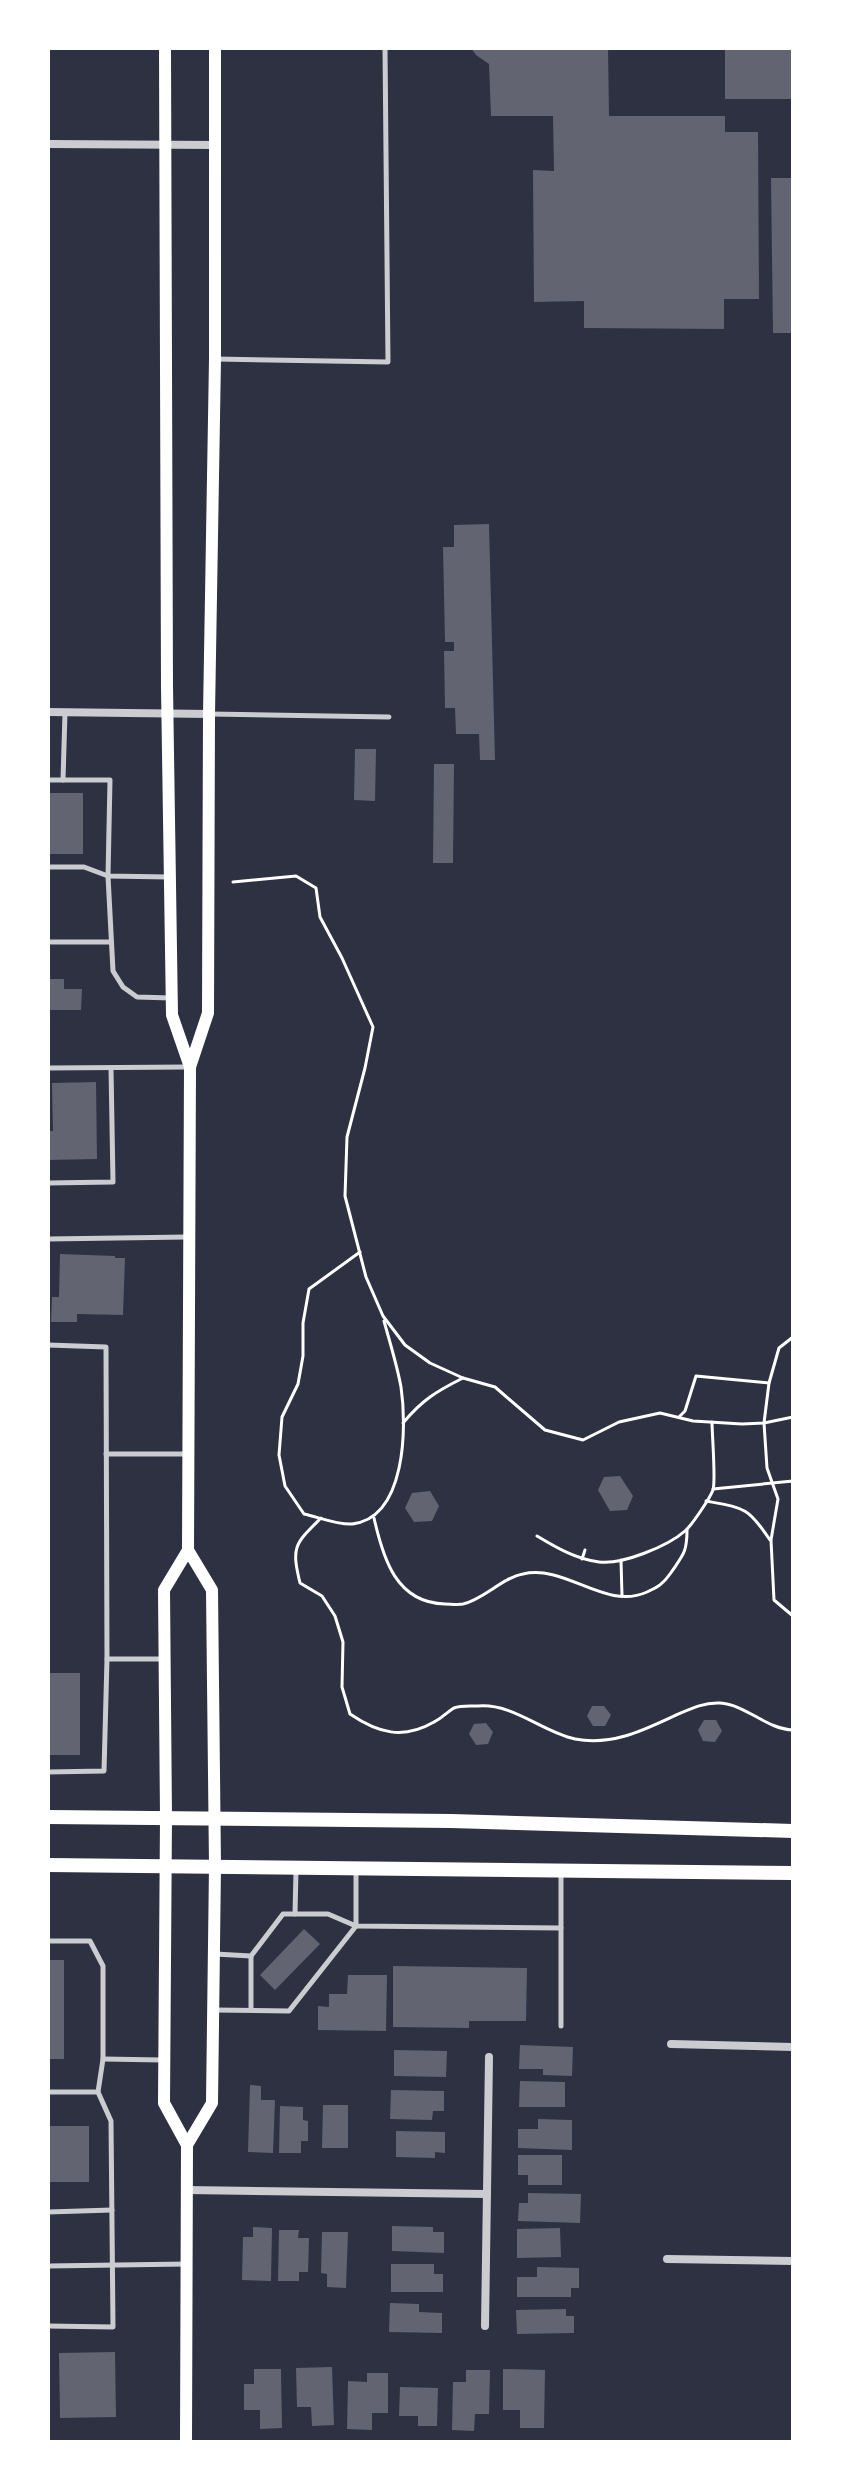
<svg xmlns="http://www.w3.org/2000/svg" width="841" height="2490" font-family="Merriweather,serif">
  <rect width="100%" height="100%" fill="#2d3142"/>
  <g fill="#626471">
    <path d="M471,48h137l1,68h116v16h33l1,167h-35v30l-140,-1v-27l-50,1 -1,-132 21,1 -1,-55h-62l-2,-52 -13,-9z"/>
    <rect x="725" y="48" width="68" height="51"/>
    <path d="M771,178h22v155h-20z"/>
    <path d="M489,524l6,236h-15l-1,-26h-23l-1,-26h-10l-1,-57h10v-9h-9l-2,-95h11v-22z"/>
    <path d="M355,749h21l-1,52 -21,-1z"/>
    <path d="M434,764h20l-1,99h-20z"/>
    <rect x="48" y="793" width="35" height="61"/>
    <path d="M48,979h16v10h18l-1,21h-33z"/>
    <path d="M96,1082l1,77 -49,1v-29h5l-1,-48z"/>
    <path d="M60,1254l55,2v2h10l-2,57 -46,-1v8h-26l1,-25h7z"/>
    <path d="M620,1476l13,20 -6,14 -17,1 -12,-21 6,-13z"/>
    <path d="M430,1491l9,15 -7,15 -18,1 -9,-14 7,-15z"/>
    <rect x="48" y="1673" width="32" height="82"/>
    <path d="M592,1706h12l7,9 -6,11h-12l-6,-10z"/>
    <path d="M704,1720h12l6,11 -7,11 -12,-1 -5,-11z"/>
    <path d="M486,1723l7,9 -5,12 -12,1 -7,-11 5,-10z"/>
    <path d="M304,1929l16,15 -45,46 -15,-15z"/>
    <rect x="48" y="1960" width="16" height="99"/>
    <path d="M393,1966l134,2 -1,53h-57v7l-76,-1z"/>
    <path d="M348,1975h39l-1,56 -68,-1v-24l11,1v-13h18z"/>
    <path d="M520,2045l53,2 -1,29 -29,-1v-6h-24z"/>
    <path d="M394,2050l53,1 -1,26 -52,-1z"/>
    <path d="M520,2081l45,1v25h-46z"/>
    <path d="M250,2085l11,1v14h14l-2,53 -25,-1z"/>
    <path d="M391,2090l53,1v20h-11l-1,9 -42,-1z"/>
    <path d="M323,2105h25v43h-26z"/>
    <path d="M280,2106l23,1v13l5,1v20h-7v12h-22z"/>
    <path d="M538,2119l34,1v30l-54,-2v-19h20z"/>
    <rect x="48" y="2126" width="41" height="56"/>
    <path d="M396,2131l49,1v21l-10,-1v6l-39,-1z"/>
    <path d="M518,2155h44v30h-34v-10h-10z"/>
    <path d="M528,2193l53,1 -1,29 -62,-2 1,-18h9z"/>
    <path d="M392,2226l41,1v5h11v21l-52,-2z"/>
    <path d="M253,2227l19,1 -1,53 -29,-1 1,-43h10z"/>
    <path d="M560,2228l1,29 -44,1v-29z"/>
    <path d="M279,2230h20l-1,8h11l-1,34h-9v9h-21z"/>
    <path d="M322,2232h26l-2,56 -19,-1v-13l-6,-1z"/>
    <path d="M391,2264h43v10h9v18h-52z"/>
    <path d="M537,2267l42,1v20h-8v9h-54v-20h20z"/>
    <path d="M390,2303l29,1v8l23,1v20l-53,-1z"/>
    <path d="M566,2309v7h8v17l-57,1 -1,-24z"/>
    <path d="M115,2352l1,65 -56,1 -1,-65z"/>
    <path d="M332,2367l2,58 -22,1 -1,-19h-14l-1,-39z"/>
    <path d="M254,2369h27l1,59 -22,1v-19h-16v-26h10z"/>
    <path d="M503,2369l42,1 -1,58h-24v-18h-17z"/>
    <path d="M466,2370h24l-1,44h-14l-1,17 -22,-1 1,-48h13z"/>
    <path d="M367,2373h21v40h-16v17l-25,-1 1,-48 19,1z"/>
    <path d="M400,2387l38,1 -1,38h-19v-10h-19z"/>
  </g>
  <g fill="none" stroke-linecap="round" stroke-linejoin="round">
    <g stroke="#fff" stroke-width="3">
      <path d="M233,882l63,-6 20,12 4,29 22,41 31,69 -8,41 -18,69 -2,59 21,81 17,39 22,29 25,18 33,15 32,9 50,43 38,10 36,-18 41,-9 33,8 49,3 22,-1 5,-40 10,-35 14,-11"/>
      <path d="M360,1252l-51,37 -6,34v33l-5,28 -16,33 -3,38 6,31 19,28c14,3 34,11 48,10 54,-6 55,-97 49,-137 -4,-22 -11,-44 -17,-66"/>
      <path d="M679,1417l6,-6 11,-35 73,7"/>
      <path d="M793,1417l-29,6 3,45 11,31 -7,41 3,60 19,16"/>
      <path d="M403,1423c19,-23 34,-32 60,-45"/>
      <path d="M713,1489l80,-8"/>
      <path d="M706,1501c38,7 42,6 64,39"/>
      <path d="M321,1518c-26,26 -30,28 -21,65l22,13 13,20 8,26 -1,45 8,27c28,19 53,26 84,8 7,-3 13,-10 20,-14 7,-3 17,-2 24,-2 35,-3 64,26 97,33 36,7 67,-8 99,-23 14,-6 29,-14 46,-13 27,2 46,26 73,27"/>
      <path d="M374,1518c9,40 22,85 71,86 5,0 13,1 18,0 21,-5 39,-26 60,-30 43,-10 82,37 124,18 11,-5 16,-8 23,-18 13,-19 17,-21 17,-44"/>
      <path d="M537,1536c20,12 39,23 62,26 23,3 69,-16 86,-31 7,-6 25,-33 28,-41 3,-10 -1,-55 -1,-68"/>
      <path d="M582,1559l3,-9"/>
      <path d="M621,1560l1,36"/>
    </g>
    <g stroke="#caccd0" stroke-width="5">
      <path d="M215,359l173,3 -3,-314"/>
      <path d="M65,713l-2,67h47l-2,96 60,1"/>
      <path d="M210,714l179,3"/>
      <path d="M48,780h15"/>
      <path d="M48,867h36l24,9 5,95 10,16 14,10 34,1"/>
      <path d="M48,942h63"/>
      <path d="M48,1068l139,-1"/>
      <path d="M48,1183l65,-1 -2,-114"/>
      <path d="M48,1239l139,-2"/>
      <path d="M48,1345l58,2 1,312 -3,112 -56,1"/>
      <path d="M106,1454h82"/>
      <path d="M107,1659h55"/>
      <path d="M295,1914l1,-43"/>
      <path d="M561,1928v98"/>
      <path d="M48,1941h42l13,25v93l-5,33h-50"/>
      <path d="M215,1954l36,2 32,-42h45l28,12 205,2v-57"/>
      <path d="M251,1956v54"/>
      <path d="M214,2010l75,1 67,-85v-55"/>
      <path d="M103,2059l59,1"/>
      <path d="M48,2212l64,-2"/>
      <path d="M48,2266l139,-2"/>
      <path d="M48,2326l65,1 -2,-206 -13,-29"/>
    </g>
    <g stroke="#caccd0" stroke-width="8">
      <path d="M48,144l167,1"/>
      <path d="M48,712l161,2"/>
      <path d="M671,2044l122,3"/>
      <path d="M187,2190l300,4"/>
      <path d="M667,2259l126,2"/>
      <path d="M485,2326l4,-269"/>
    </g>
    <g stroke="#fff" stroke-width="12">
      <path d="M165,48l2,639 5,328 18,52"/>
      <path d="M187,2145l25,-42 3,-237 -3,-276 -24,-40 2,-483 18,-54 1,-299 6,-355v-311"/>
      <path d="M186,2442l1,-297 -23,-42 2,-286 -2,-227 24,-40"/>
    </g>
    <g stroke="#fff" stroke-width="14">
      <path d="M48,1817l403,4 342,10"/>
      <path d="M48,1865l745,8"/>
    </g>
  </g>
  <rect width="841" height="2490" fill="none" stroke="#ffffff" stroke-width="100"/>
</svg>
